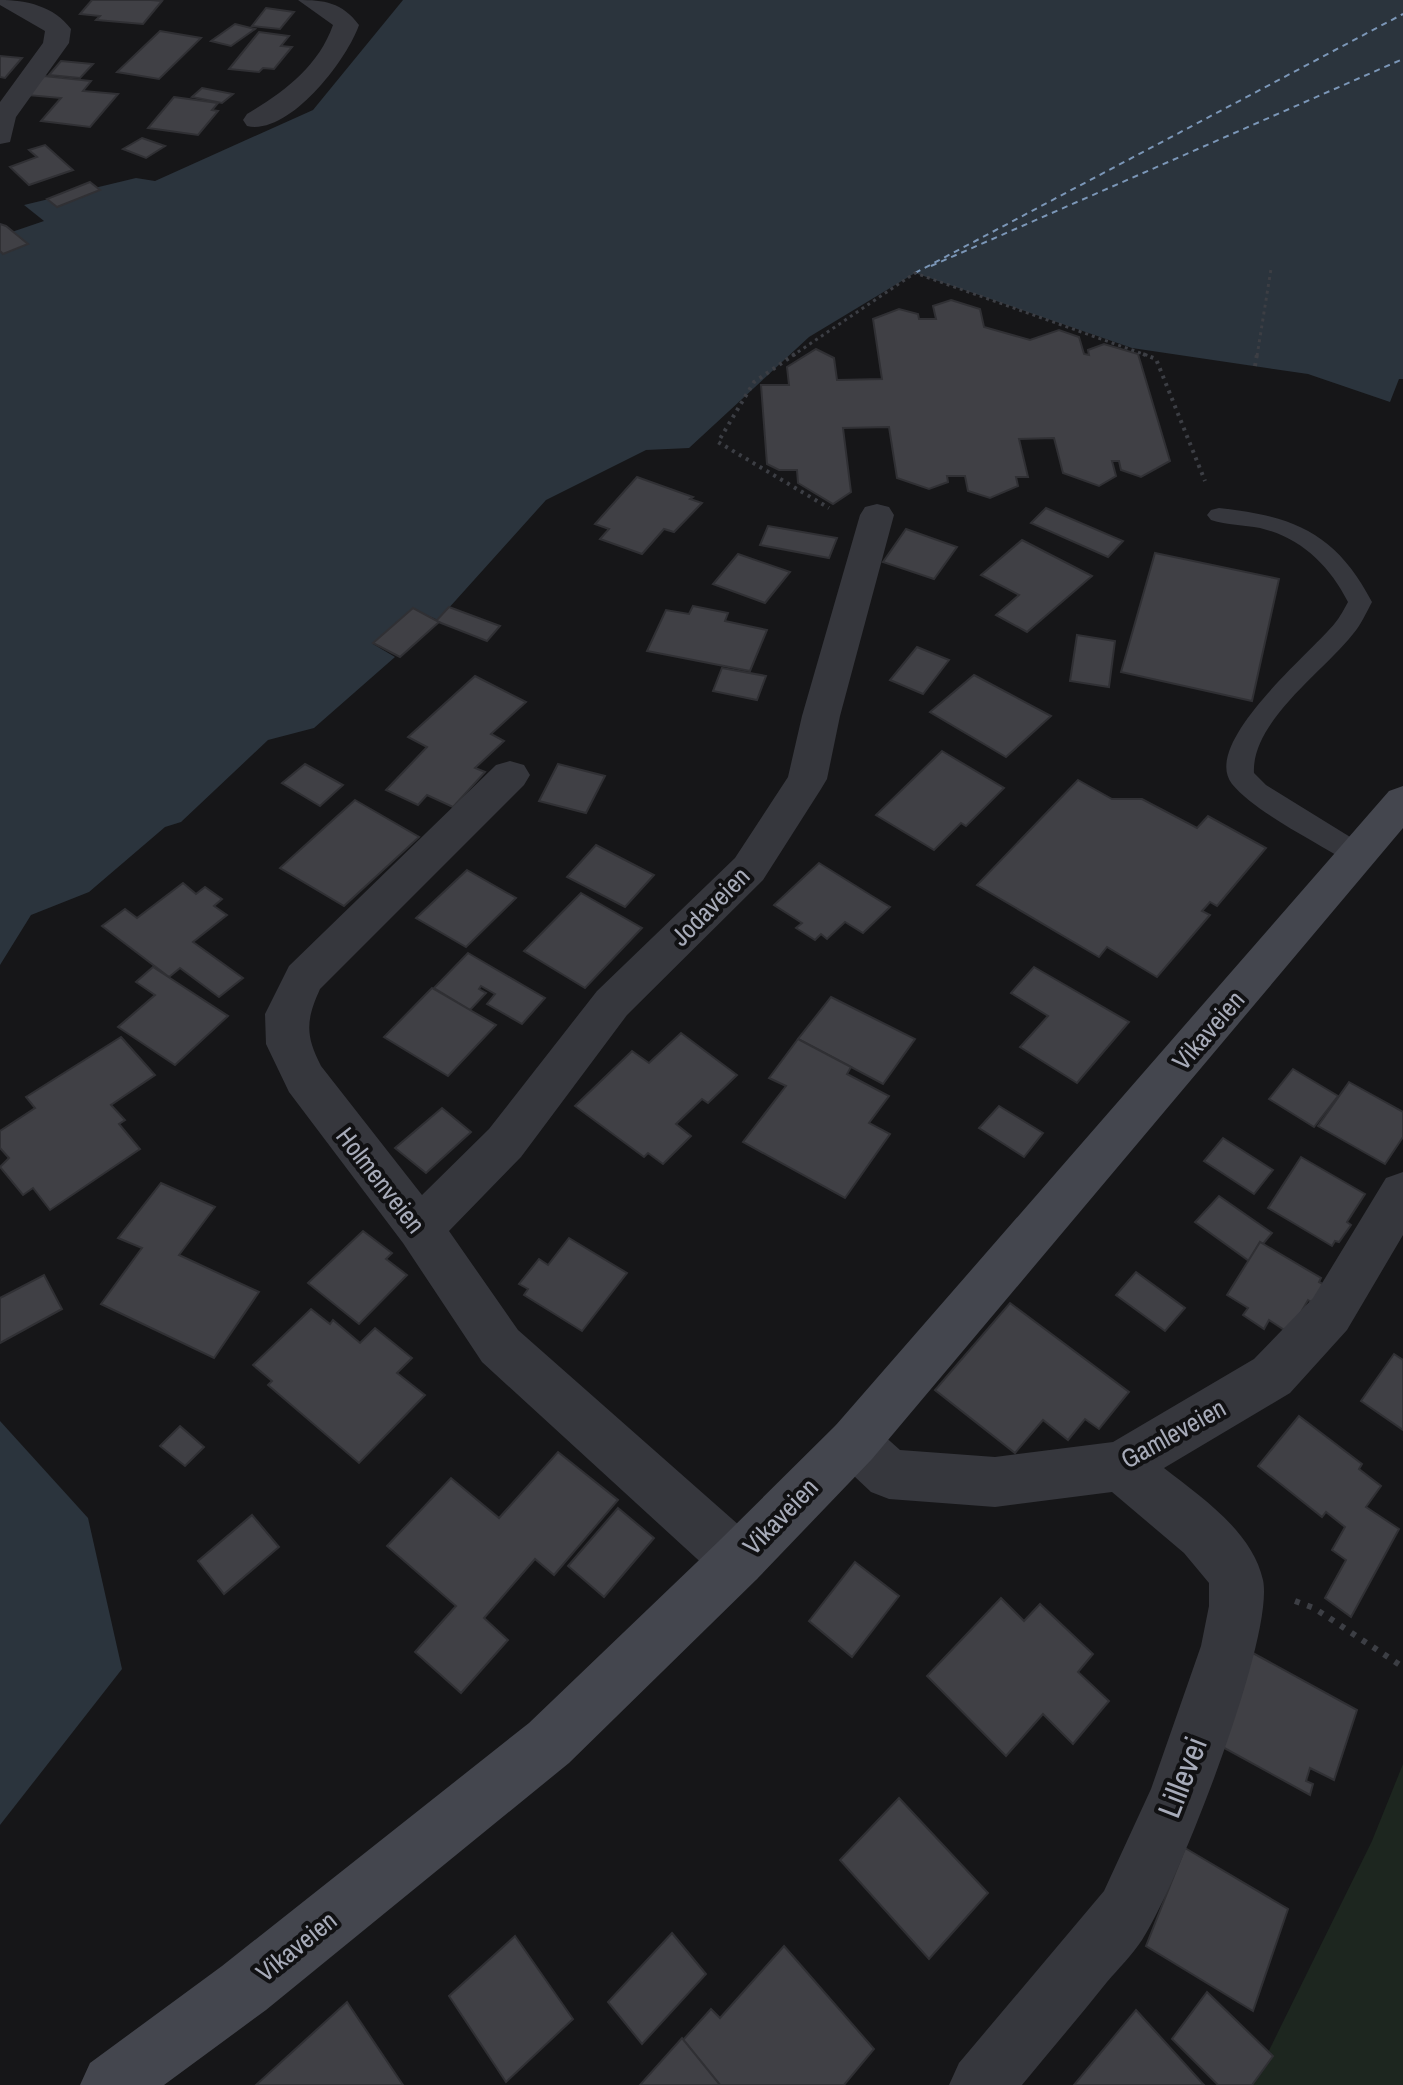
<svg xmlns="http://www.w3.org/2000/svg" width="1403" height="2085" font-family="'Archivo Narrow',sans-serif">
  <rect width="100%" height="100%" fill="#161618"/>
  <path fill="#1d261f" d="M1403,1764v321h-151l120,-244z"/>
  <g fill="#2b343d">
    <path d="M403,0h1000v379h-4l-9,23 -82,-28 -176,-26 -217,-75 -106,64 -120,111 -43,2 -100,50 -108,120 -25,-11 -40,35 22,13 -81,71 -46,12 -87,82 -16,5 -76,65 -58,23 -31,50v-729l44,-15 -20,-16 112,-27 19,3 158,-71z"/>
    <path d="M0,1421l88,97 34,151 -122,156z"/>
  </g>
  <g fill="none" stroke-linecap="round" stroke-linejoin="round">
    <g stroke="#7b96b7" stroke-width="2" stroke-dasharray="6 5" stroke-linecap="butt">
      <path d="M931,266l472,-207"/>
      <path d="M915,273l488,-259"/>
    </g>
  </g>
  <g fill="#404045" stroke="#303034" stroke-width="2">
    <path d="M92,0h59l11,1 -19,23 -47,-4 4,-4 -20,-2z"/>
    <path d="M266,8l28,4 -14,17 -28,-3z"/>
    <path d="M235,24l20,5 -24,17 -20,-5z"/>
    <path d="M160,31l41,7 -42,41 -42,-7z"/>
    <path d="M259,32l30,4 -8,10 11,1 -18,22 -11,-1 -4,4 -30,-3z"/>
    <path d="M0,56l22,2 -17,20 -5,-1z"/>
    <path d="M61,61l32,3 -13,14 -31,-3z"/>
    <path d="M44,76l47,5 -8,10 35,3 -28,33 -49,-6 20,-23 -34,-3z"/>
    <path d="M202,88l31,6 -11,9 -30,-6z"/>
    <path d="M174,97l44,6 -6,7 6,1 -20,24 -50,-7z"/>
    <path d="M142,138l23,8 -19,12 -23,-9z"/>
    <path d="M45,145l28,25 -44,15 -19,-18 27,-10 -8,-7z"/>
    <path d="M90,182l10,8 -43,17 -10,-8z"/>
    <path d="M0,224l6,2 22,18 -25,10 -3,-3z"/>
    <path d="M951,300l29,9 4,18 46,13 29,-10 20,7 5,17 5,1 -1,-5 16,-6 34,10 32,107 -29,16 -20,-7 -2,-9h-7l4,15 -17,10 -36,-13 -9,-35 -35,1 9,38h-12l2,9 -28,12 -22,-7 -3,-15h-18l1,6 -19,7 -32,-11 -8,-51 -46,1 8,64 -18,12 -35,-21 -1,-13h-18l-12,-6 -6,-79h28l-2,-18 29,-18 18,9 3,22 45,-1 -9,-60 26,-10 19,5 1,5h17l-3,-13z"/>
    <path d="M637,477l56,20 -3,2 12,4 -28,29 -10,-3 -22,25 -42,-15 9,-10 -14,-5z"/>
    <path d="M1046,508l77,33 -15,16 -77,-34z"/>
    <path d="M768,526l69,12 -8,20 -69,-13z"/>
    <path d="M906,529l51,18 -23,32 -51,-17z"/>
    <path d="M1022,540l70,36 -65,56 -31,-17 23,-20 -38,-20z"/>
    <path d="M1155,553l124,26 -27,122 -131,-29z"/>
    <path d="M738,554l52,18 -25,31 -52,-19z"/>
    <path d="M693,606l35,7 -3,8 42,9 -17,41 -103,-20 19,-41 23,4z"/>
    <path d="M449,607l51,19 -13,15 -51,-20z"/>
    <path d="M413,608l26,14 -39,35 -27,-14z"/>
    <path d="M1077,635l38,6 -6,46 -39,-6z"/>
    <path d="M917,647l32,13 -26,34 -33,-14z"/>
    <path d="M722,668l44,8 -9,24 -44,-9z"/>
    <path d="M974,675l77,41 -45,41 -76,-45z"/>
    <path d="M475,676l51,26 -35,32 13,7 -29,27 10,4 -32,35 -26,-12 -9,10 -32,-15 41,-43 -19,-10z"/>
    <path d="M942,751l62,37 -38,38 -5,-3 -27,27 -58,-35z"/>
    <path d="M305,764l38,21 -23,21 -38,-23z"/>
    <path d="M558,764l47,12 -19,37 -47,-12z"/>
    <path d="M1078,780l34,19h30l55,29 11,-12 58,32 -49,58 -7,-4 -8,9 8,4 -53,62 -50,-30 -8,10 -122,-72z"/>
    <path d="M355,800l64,37 -75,69 -64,-38z"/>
    <path d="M596,845l58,30 -29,32 -58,-30z"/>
    <path d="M819,863l53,33 18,11 -27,26 -18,-11 -18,17 -6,-5 -6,6 -19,-12 6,-5 -28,-18z"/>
    <path d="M467,870l49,28 -50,49 -50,-29z"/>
    <path d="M183,883l13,11 9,-7 17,12 -8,7 13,9 -34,27 50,36 -24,19 -39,-29 -11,9 -67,-51 23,-17 12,9z"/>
    <path d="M581,893l61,35 -57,60 -61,-37z"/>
    <path d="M468,953l77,45 -23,26 -35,-20 8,-10 -14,-8 -2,3 7,4 -16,17 -36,-22z"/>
    <path d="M153,967l75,49 -53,49 -57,-38 37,-32 -19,-13z"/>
    <path d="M1034,967l95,55 -52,61 -57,-36 28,-31 -37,-23z"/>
    <path d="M432,988l64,37 -48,51 -64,-39z"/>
    <path d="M831,997l84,42 -32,45 -85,-45z"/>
    <path d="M681,1033l56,42 -29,28 -6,-4 -26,25 15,12 -28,28 -15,-11 -4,4 -69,-51 57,-55 17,12z"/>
    <path d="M121,1037l34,38 -44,30 14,15 -6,4 21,25 -90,61 -17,-22 -10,7 -23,-28 9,-9 -9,-10v-17l35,-23 -9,-11z"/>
    <path d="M798,1039l53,28 -4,7 42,22 -20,27 21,11 -45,64 -102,-56 43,-56 -17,-8z"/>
    <path d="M1293,1069l45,27 -24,31 -45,-28z"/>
    <path d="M1349,1082l54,30v25l-18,27 -67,-38z"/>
    <path d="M999,1106l44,27 -19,24 -45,-29z"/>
    <path d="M442,1108l29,24 -45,41 -31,-25z"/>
    <path d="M1223,1138l50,32 -19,24 -50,-33z"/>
    <path d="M1301,1157l64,37 -18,28 4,3 -12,17 -4,-1 -3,5 -64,-38z"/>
    <path d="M161,1183l54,24 -36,48 80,37 -45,66 -113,-54 41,-56 -24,-10z"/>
    <path d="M1219,1196l53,37 -9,11 -3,-2 -11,19 -54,-39z"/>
    <path d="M363,1231l29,22 -6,6 21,16 -48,49 -51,-41z"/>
    <path d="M569,1238l58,35 -45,58 -58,-36 4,-6 -9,-5 20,-25 9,6z"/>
    <path d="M1260,1242l61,36 -2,4 11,6 -10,19 -12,-7 -19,33 -20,-13 -5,9 -21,-14 5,-7 -21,-13z"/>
    <path d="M1136,1272l49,36 -20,23 -49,-36z"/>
    <path d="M44,1275l18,34 -62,34v-45z"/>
    <path d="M1010,1303l119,89 -30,37 -14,-10 -17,21 -25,-20 -28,33 -80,-63z"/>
    <path d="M311,1309l19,15 3,-4 27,23 15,-15 37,30 -15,15 28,22 -66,68 -91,-78 4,-4 -19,-16z"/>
    <path d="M1394,1354l9,6v70l-42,-29z"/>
    <path d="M1299,1416l63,48 -3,5 22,17 -15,21 33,22 -48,88 -26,-19 21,-38 -14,-10 13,-23 -19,-15 -4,5 -64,-51z"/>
    <path d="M180,1426l24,21 -19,19 -25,-20z"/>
    <path d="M558,1452l60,48 -64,75 -19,-16 -51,59 24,22 -47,53 -46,-41 41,-46 -69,-60 64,-68 48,40z"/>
    <path d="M618,1508l36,30 -50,59 -36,-31z"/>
    <path d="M252,1515l27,32 -55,47 -26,-33z"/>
    <path d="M855,1562l44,34 -47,61 -43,-36z"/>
    <path d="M1001,1598l23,23 16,-17 53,50 -15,18 31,29 -36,43 -30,-30 -37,42 -79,-80z"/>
    <path d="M1251,1652l106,58 -23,70 -24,-12 -4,13 7,3 -3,11 -93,-51z"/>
    <path d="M899,1798l89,95 -59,66 -89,-99z"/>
    <path d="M1185,1848l103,61 -35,102 -107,-65z"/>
    <path d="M672,1933l34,41 -64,70 -34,-42z"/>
    <path d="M515,1936l58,83 -67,63 -57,-86z"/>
    <path d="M784,1946l90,103 -30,36h-124l-37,-45 28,-31 9,9z"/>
    <path d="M1207,1992l66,64 -21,29h-34l-46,-46z"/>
    <path d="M347,2002l56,83h-147z"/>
    <path d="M1136,2010l68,75h-130z"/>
    <path d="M682,2038l38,47h-80z"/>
  </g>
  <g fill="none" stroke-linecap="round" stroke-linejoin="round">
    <g stroke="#3c3e44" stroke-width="3" stroke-dasharray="3 4" stroke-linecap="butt">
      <path d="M792,356l123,-83 234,83"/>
      <path d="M1257,356l14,-87"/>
    </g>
    <g stroke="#3c3e44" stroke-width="4" stroke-dasharray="3 5" stroke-linecap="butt">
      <path d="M795,354l-41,28 -36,60 111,66"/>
      <path d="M1143,354l13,5 49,122"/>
      <path d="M1255,366l2,-12"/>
    </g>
    <path stroke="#3c3e44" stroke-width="6" stroke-dasharray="5 8" stroke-linecap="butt" d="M1295,1601l19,7 89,59"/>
    <path fill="#36373d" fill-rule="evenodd" d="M1219,508c75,8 117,25 153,94 -6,11 -11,23 -19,32 -30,38 -102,88 -99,139l12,12 102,63 4,7 -4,7 -10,3 -10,-3c-32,-20 -93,-50 -116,-78 -32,-41 80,-132 103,-161 5,-6 9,-14 13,-21 -19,-37 -47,-64 -88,-74 -16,-3 -33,-3 -49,-8l-4,-5 4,-5z"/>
    <g fill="#36373d" fill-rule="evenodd">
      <path d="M0,0c26,0 54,6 71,29l-2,14 -53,74 -6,25 -10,2v-42l43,-59 2,-12 -45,-26z"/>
      <path d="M298,0c26,0 44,2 61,25 -12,35 -70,111 -112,101l-4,-6 4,-6c37,-22 71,-47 86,-89z"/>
      <path d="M877,504l12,3 5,8 -54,201 -13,63 -6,10 -58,91 -136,135 -106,142 -72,74 69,99 239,211 8,19 -8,19 -19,8 -19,-8 -237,-217 -79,-119 -114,-151 -23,-48 -1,-30 24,-48 207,-201 14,-4 14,4 6,10 -6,10 -204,204c-14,31 -15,46 1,77l101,129 67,-66 108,-138 138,-133 53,-81 14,-61 58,-201 5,-8z"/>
      <path d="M1403,1172v63l-56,95 -57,63 -126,75c37,29 88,63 99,112 12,58 -86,306 -121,360 -10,15 -23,28 -35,42 -28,35 -57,69 -85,103h-73l10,-22 145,-172 47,-102 50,-143 8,-40v-23l-25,-30 -72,-61 -117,15 -106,-8 -18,-7 -35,-33 -8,-17 8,-17 18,-8 18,8 28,25 95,7 118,-15 141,-83 59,-61 73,-120z"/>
    </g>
    <path fill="#44464e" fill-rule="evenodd" d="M1403,786v42l-531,631 -115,120 -188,184 -303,247 -102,75h-84l10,-22 132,-97 307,-243 190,-182 117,-116 553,-634z"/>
  </g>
  <g text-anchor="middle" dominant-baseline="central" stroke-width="8" stroke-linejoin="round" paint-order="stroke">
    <g font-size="26" fill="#a7abb9" stroke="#111113">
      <text transform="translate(710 906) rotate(-45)">Jodaveien</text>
      <text transform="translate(1208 1030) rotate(-49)">Vikaveien</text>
      <text transform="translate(381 1180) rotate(52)">Holmenveien</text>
      <text transform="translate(1173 1433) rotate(-29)">Gamleveien</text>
      <text transform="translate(780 1516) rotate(-46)">Vikaveien</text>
      <text transform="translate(296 1946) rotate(-39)">Vikaveien</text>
    </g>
    <g font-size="32" fill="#a7abb9" stroke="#111113">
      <text transform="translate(1182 1777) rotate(-69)">Lillevei</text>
    </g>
  </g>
</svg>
